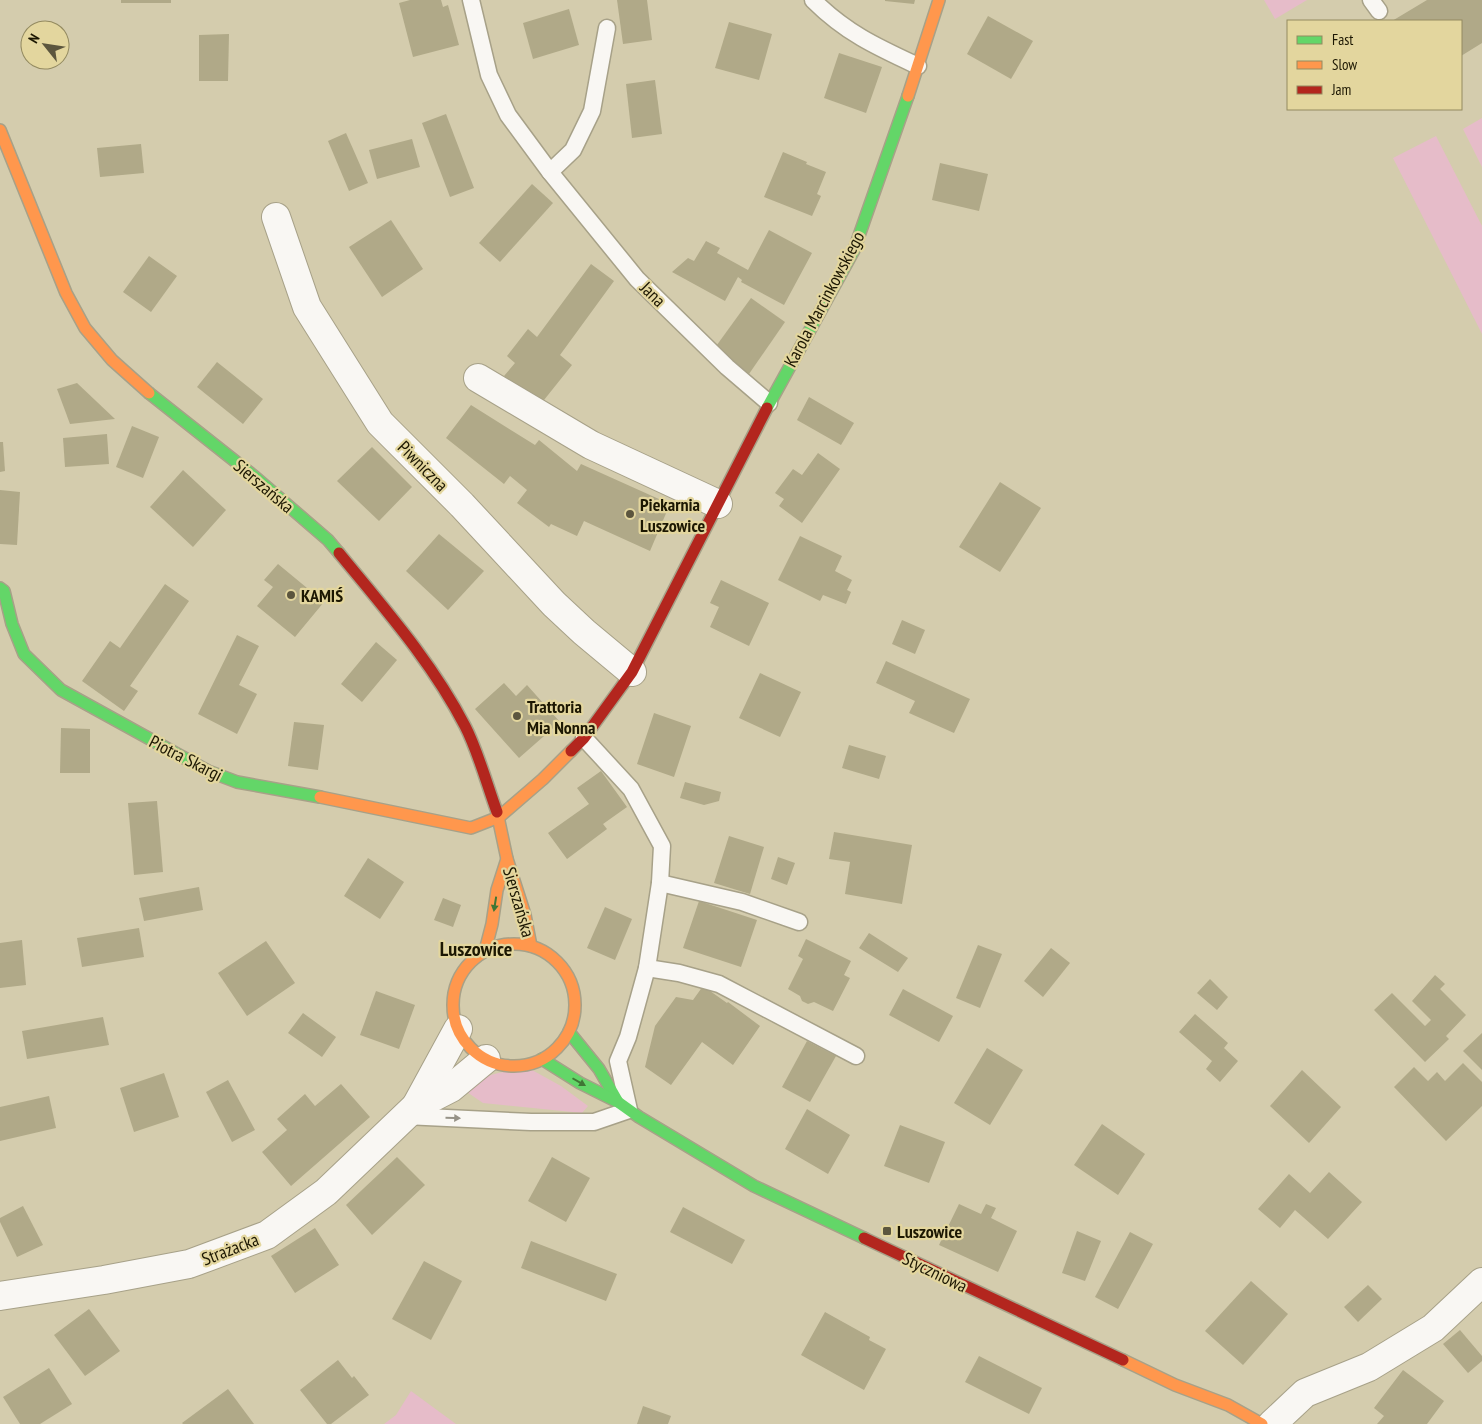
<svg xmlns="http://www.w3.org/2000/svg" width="1482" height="1424" font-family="'PT Sans Narrow',sans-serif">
  <rect width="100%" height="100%" fill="#d4ccad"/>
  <g fill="#e6bcc9">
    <path d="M1264,0h43l-32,19z"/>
    <path d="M1482,118v49l-19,-38z"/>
    <path d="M1436,136l46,90v108l-89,-176z"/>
    <path d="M532,1070l29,16 27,20 -6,7 -99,-10 -19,-13c24,-18 39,-19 68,-20z"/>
    <path d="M411,1391l45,33h-72l12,-9z"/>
  </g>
  <g fill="#b0a988">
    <rect x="121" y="0" width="50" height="3"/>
    <path d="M410,0h31l2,7 5,-2 11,40 -46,12 -14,-54z"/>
    <path d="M617,0h30l5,40 -29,4z"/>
    <path d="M885,0h30l-1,4 -29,-3z"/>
    <path d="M1427,0h55v43l-21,13v-35h-69z"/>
    <path d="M569,9l10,36 -46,14 -10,-36z"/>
    <path d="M988,16l45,25 -22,38 -44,-25z"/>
    <path d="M729,22l43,12 -13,46 -44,-12z"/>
    <path d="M229,34l-1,47h-29v-46z"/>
    <path d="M839,53l43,14 -16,46 -42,-15z"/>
    <path d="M655,80l7,54 -30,4 -6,-54z"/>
    <path d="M446,114l28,74 -24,9 -28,-74z"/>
    <path d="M346,133l22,50 -19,8 -21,-50z"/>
    <path d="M412,139l8,28 -43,12 -8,-29z"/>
    <path d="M141,144l3,29 -44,4 -3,-29z"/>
    <path d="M783,152l24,10 -1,2 20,8 -9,22 4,2 -9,20 -48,-19z"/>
    <path d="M940,163l48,11 -9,37 -47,-11z"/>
    <path d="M532,184l21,19 -53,59 -21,-19z"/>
    <path d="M391,220l32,49 -41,28 -33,-50z"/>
    <path d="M769,230l43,23 -28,52 -43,-23 1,-2 -4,-3 -13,24 -53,-29 16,-14 6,3 12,-20 14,7 -3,5 31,17z"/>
    <path d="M149,256l28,20 -26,36 -28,-20z"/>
    <path d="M591,264l23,17 -54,74 12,10 -32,40 -36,-29 11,-13 -8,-7 21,-27 9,8z"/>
    <path d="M751,298l34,24 -36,52 -35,-25z"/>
    <path d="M217,362l46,37 -20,25 -46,-37z"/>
    <path d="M77,383l38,36 -45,5 -13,-35z"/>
    <path d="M809,397l45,26 -13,22 -44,-25z"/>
    <path d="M471,405l64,40 4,-5 38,31 4,-7 89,40 -20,47 -66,-30 -7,15 -26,-12 -2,3 -32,-24 10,-13 -17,-14 -6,8 -58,-46z"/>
    <path d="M132,426l27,11 -16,41 -27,-11z"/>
    <path d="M107,434l2,30 -44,3 -2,-29z"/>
    <path d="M0,442h3l2,29 -5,1z"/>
    <path d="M372,447l40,40 -33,34 -42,-40z"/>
    <path d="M818,453l22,16 -38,54 -23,-17 5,-7 -9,-6 18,-24 9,6z"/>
    <path d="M183,470l43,40 -33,37 -43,-40z"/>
    <path d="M1000,482l41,26 -41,64 -41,-25z"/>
    <path d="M0,490l20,2 -3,53 -17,-1z"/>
    <path d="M439,534l45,37 -36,39 -42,-39z"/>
    <path d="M800,536l42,20 -7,15 17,9 -5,10 4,2 -5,12 -23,-9 -3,6 -42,-21z"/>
    <path d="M278,564l46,38 -29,35 -38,-31 16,-19 -9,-7z"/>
    <path d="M721,580l48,23 -20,43 -39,-19 9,-20 -9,-4z"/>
    <path d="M165,584l24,17 -59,85 8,5 -14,20 -42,-30 28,-40 10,7z"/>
    <path d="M902,620l23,10 -10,24 -23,-10z"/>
    <path d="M237,635l22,11 -20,39 18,9 -20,40 -39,-20z"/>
    <path d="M376,642l21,18 -35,42 -21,-18z"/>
    <path d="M886,661l84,38 -16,34 -45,-20 6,-12 -39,-18z"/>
    <path d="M760,673l41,19 -21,45 -41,-19z"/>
    <path d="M504,683l12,13 11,-11 33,37 -41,36 -44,-49z"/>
    <path d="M654,713l37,13 -17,51 -37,-13z"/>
    <path d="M294,722l30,3 -6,45 -30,-4z"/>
    <path d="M61,728l29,1v44h-30z"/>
    <path d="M849,745l37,11 -7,23 -37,-11z"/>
    <path d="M601,771l26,36 -24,17 4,5 -40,30 -19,-26 41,-29 -12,-16z"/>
    <path d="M685,782l36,10 -2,9 -15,4 -24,-7z"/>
    <path d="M157,801l6,71 -29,3 -6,-72z"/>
    <path d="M834,832l78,13 -10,59 -57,-10 5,-32 -21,-3z"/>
    <path d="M729,836l35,11 -14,47 -36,-11z"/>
    <path d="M778,857l17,6 -8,22 -16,-6z"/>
    <path d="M368,858l36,24 -24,37 -36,-23z"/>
    <path d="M199,887l4,23 -59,11 -5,-23z"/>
    <path d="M443,898l18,7 -8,22 -19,-7z"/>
    <path d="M699,901l58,19 -16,47 -58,-19z"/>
    <path d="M605,907l27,12 -17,41 -28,-12z"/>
    <path d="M139,928l5,29 -62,10 -5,-29z"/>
    <path d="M869,933l39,25 -10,14 -39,-24z"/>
    <path d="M806,939l45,22 -7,14 6,3 -17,33 -19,-9 -6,2 -6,-3 -2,-5 -12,-7 15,-30 -5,-3z"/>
    <path d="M22,940l4,45 -26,3v-45z"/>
    <path d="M266,941l29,42 -48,33 -29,-43z"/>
    <path d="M978,945l24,9 -22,54 -24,-10z"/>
    <path d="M1051,948l19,15 -27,34 -19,-16z"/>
    <path d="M1435,975l10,9 -5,5 26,26 -20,21 3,3 -24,23 -51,-52 18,-17 33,33 6,-6 -19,-19z"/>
    <path d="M1210,979l18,18 -11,13 -20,-17z"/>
    <path d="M703,986l24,17 1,-1 32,24 -27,39 -31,-23 -31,43 -26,-18 10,-41 21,-29 17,3z"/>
    <path d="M903,989l50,27 -14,26 -50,-27z"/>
    <path d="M376,991l39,14 -16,44 -39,-14z"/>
    <path d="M303,1013l33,24 -14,20 -34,-24z"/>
    <path d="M1195,1014l33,29 -4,5 14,13 -18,21 -14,-13 6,-8 -33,-29z"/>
    <path d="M103,1017l6,28 -82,14 -5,-28z"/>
    <path d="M1482,1033v37l-19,-19z"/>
    <path d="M807,1041l29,15 -26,46 -28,-15z"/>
    <path d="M987,1048l36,22 -33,55 -36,-22z"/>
    <path d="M1463,1063l19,19v24l-36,35 -52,-54 20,-20 14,14 9,-9 8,9z"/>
    <path d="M1302,1070l39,37 -32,36 -39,-37z"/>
    <path d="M164,1073l15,44 -45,15 -14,-44z"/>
    <path d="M228,1080l27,50 -23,12 -26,-50z"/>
    <path d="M341,1084l29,33 -79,69 -29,-34 25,-22 -10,-11 28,-25 10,12z"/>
    <path d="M49,1096l7,32 -56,13v-34z"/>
    <path d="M807,1109l43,26 -22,39 -43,-25z"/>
    <path d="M1102,1124l43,30 -27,41 -44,-30z"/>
    <path d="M900,1125l45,17 -16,41 -45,-17z"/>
    <path d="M397,1157l28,28 -53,50 -26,-30z"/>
    <path d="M552,1157l38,21 -24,44 -38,-21z"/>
    <path d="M1329,1172l33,30 -34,37 -33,-29 -15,18 -22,-19 31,-35 21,19z"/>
    <path d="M959,1204l22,10 5,-10 10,4 -5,10 26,13 -19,41 -59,-27z"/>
    <path d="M23,1206l20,39 -26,12 -17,-35v-4z"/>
    <path d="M683,1207l62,33 -13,24 -62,-32z"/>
    <path d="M315,1228l24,37 -44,28 -24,-37z"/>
    <path d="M1077,1231l24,10 -16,40 -23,-8z"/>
    <path d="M1130,1232l23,12 -35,65 -23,-12z"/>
    <path d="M531,1241l86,33 -11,27 -85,-33z"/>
    <path d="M424,1261l38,20 -31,59 -39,-21z"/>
    <path d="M1251,1281l37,33 -45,51 -38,-34z"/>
    <path d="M1368,1285l14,14 -24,23 -14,-15z"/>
    <path d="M89,1309l31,42 -35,25 -31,-41z"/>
    <path d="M825,1312l45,25 -1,3 17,9 -22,41 -63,-35z"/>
    <path d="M1460,1330l22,26v5l-14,12 -25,-29z"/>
    <path d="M979,1356l63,32 -13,26 -64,-32z"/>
    <path d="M338,1360l14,18 2,-2 15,19 -38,29h-4l-27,-34z"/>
    <path d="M49,1368l23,36 -32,20h-20l-17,-27z"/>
    <path d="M1403,1370l41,31 -17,23h-50l7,-8 -10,-8z"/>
    <path d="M228,1389l26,35h-71l-1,-1z"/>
    <path d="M643,1406l28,10 -3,8h-31z"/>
  </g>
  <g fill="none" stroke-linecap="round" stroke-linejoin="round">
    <g stroke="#a7a188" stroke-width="19">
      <g id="lane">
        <path d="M471,0l18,75 19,40 42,57 87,107 90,88 42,36"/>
        <path d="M813,0c33,33 64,47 105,66"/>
        <path d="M1371,0l8,11"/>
        <path d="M550,172l23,-22 19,-39 15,-83"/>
        <path d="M660,883l82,19 57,20"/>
        <path d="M647,968l32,5 40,11 137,72"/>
        <path d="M405,1116l126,6h63l35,-12 -11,-49 10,-24 19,-69 13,-85 2,-37 -31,-57 -47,-51"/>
      </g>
    </g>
    <g stroke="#a7a188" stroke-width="30">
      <g id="street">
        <path d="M276,217l31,90 73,116 82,82 92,99 30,28 48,40"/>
        <path d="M478,378l113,67 127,59"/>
        <path d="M416,1106l42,-77"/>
        <path d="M0,1296l104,-16 85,-16 78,-29 59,-43 90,-86 35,-18 35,-29"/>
        <path d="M1272,1424l33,-31 64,-26 64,-39 49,-46"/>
      </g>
    </g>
    <g stroke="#a7a188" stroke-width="14">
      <g id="fast">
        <path d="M149,393l106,84 73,63 11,13"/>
        <path d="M767,408l87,-158 54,-154"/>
        <path d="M0,588l4,3 8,33 12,30 37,36 147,81 29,11 83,15"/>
        <path d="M569,1032l30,37 19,33"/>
        <path d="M542,1059l38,24 38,19 21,15 115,69 110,52"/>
      </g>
    </g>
    <g stroke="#a7a188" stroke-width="14">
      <g id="slow">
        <path d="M908,96l31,-96"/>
        <path d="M0,130l66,163 19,35 27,32 37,33"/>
        <path d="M320,797l151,31 28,-11 44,-38 28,-28"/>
        <path d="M497,812l10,47 18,56 6,31"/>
        <circle cx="514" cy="1005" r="61"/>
        <path d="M485,951l7,-27 5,-34 10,-31"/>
        <path d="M1123,1360l52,25 53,20 34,19"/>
      </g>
    </g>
    <g stroke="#a7a188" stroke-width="14">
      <g id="jam">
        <path d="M339,553c45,55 93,109 126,173 13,25 22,59 32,86"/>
        <path d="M571,751l13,-13 48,-66 135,-264"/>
        <path d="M864,1238l259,122"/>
      </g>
    </g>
    <use href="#lane" stroke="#f9f7f3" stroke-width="16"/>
    <use href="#street" stroke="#f9f7f3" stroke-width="28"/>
    <use href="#fast" stroke="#63d668" stroke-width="11"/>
    <use href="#slow" stroke="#ff974d" stroke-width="11"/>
    <use href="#jam" stroke="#b3261e" stroke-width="11"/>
  </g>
  <defs><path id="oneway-solid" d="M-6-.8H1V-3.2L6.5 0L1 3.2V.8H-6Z" transform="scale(1.25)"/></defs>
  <g fill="#407635">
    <use href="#oneway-solid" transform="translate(495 904) rotate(99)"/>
    <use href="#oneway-solid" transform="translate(579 1082) rotate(30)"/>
  </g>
  <use fill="#969287" href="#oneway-solid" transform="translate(453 1118) rotate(2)"/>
  <g fill="#5c563e" stroke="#e3d69e" stroke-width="2">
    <circle cx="630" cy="514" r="5"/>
    <circle cx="291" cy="595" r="5"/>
    <circle cx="517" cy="716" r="5"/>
    <rect x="882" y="1226" width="10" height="10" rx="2.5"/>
  </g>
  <g text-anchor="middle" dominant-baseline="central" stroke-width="4.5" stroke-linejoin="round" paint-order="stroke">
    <g font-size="18" fill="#1c1702" stroke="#e3d69e">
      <text transform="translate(653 294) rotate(45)">Jana</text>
      <text transform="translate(824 299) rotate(-62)">Karola Marcinkowskiego</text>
      <text transform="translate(423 466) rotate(45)">Piwniczna</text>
      <text transform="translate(264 486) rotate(40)">Sierszańska</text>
      <text transform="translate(186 758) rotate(27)">Piotra Skargi</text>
      <text transform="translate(519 902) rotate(74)">Sierszańska</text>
      <text transform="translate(230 1249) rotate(-21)">Strażacka</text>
      <text transform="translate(935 1272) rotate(26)">Styczniowa</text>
    </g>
    <g font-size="18" font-weight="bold" fill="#1c1702" stroke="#e3d69e" text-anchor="start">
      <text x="640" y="504">Piekarnia<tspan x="640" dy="21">Luszowice</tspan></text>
      <text x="301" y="595">KAMIŚ</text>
      <text x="527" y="706">Trattoria<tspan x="527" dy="21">Mia Nonna</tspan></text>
      <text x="897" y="1231">Luszowice</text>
    </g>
    <g font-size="20" font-weight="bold" fill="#1c1702" stroke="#e3d69e">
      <text x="476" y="949">Luszowice</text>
    </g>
  </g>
  <rect x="1287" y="20" width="175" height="90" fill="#e3d69e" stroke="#938a60"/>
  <rect x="1297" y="36" width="25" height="8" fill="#63d668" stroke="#938a60"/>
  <text x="1332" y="45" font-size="15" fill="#1c1702">Fast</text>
  <rect x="1297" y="61" width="25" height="8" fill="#ff974d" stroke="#938a60"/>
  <text x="1332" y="70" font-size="15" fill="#1c1702">Slow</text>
  <rect x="1297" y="86" width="25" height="8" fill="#b3261e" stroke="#938a60"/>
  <text x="1332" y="95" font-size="15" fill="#1c1702">Jam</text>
  <g transform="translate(45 45) rotate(300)"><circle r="24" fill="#e3d69e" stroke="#938a60"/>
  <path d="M0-4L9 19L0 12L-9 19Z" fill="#5c563e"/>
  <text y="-8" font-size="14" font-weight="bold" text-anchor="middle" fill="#1c1702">N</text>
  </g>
</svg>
